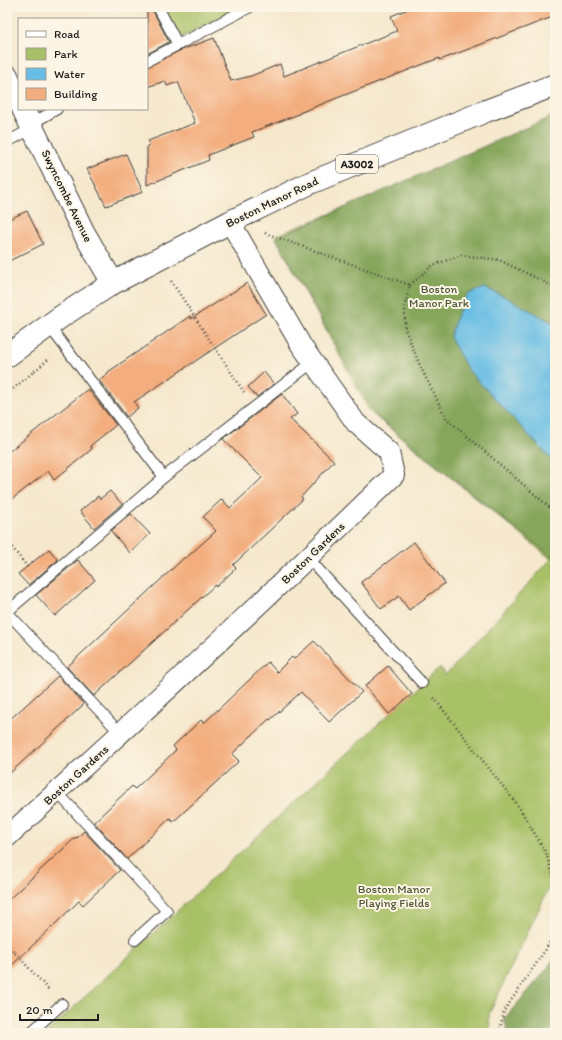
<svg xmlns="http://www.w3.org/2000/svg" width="562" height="1040" font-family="Itim,sans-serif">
  <rect width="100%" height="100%" fill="#fcf5e5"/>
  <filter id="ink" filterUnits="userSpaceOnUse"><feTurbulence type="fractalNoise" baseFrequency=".025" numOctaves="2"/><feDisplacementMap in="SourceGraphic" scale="8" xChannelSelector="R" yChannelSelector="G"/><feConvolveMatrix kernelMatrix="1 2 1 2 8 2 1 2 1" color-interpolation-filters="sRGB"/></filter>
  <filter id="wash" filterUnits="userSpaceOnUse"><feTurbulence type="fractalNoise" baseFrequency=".012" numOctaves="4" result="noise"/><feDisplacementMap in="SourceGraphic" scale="16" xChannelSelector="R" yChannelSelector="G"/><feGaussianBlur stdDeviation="0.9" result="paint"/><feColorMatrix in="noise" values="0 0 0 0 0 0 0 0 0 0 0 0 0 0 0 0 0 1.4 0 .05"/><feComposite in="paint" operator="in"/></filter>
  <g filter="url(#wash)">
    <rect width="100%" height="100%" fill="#f5e8cd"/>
    <g fill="#a8c066" stroke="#626e41">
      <path d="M160,7h79l-64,34z"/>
      <path d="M555,123v752l-66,139 1,19h-444l383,-356 11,-10 6,8 105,-116 -181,-147 -95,-176z"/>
    </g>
    <g fill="#86a65b" stroke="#51613c">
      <path d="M555,115v209l-50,-27 -20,-9 -17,82 87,93v96l-81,-63 -98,-80 -100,-178z"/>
      <path d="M555,957v76h-47l-4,-14 39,-45z"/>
    </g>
    <path fill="#67bde4" stroke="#426c80" d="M485,288l20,9 50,27v139l-87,-93 -18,-33 7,-22 11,-21z"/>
    <g id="blocks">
      <g fill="#f3ad7e">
        <path d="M147,7h4l18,35 -22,12z"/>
        <path d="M413,7h142v9l-115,44 -1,-2 -140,55v1l-47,18 2,5 -46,18 1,5 -62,25v-39l3,-1 -2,-4 47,-18 -17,-41 -11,4 -2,-5 -18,6v-20l32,-16 35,-13 17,43 20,-5 29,-12 4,12 113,-45 -6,-15z"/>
        <path d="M126,154l17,38 -37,14 -19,-37z"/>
        <path d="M27,211l16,33 -36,18v-42z"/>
        <path d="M247,283l19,31 -132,88 4,6 -11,9 -28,-37 9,-7v-1l82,-56 1,3z"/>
        <path d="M264,372l10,12 -17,13 -9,-10z"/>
        <path d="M88,389l28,36 -26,21 2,3 -38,31 -6,-9 -41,32v-50z"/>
        <path d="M282,394l15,20 -7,5 44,42 -33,36 2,2 -70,66 3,3 -20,19 -1,-2 -121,111 -27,-29 118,-110 1,1 30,-27 -13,-14 19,-18 8,9 32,-30 -39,-39z"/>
        <path d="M110,491l12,13 -28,24 -14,-17 18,-15 2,3z"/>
        <path d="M131,514l19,20 -20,19 -19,-22z"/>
        <path d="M414,542l31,41 -36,27 -10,-14 -18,13 -20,-27z"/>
        <path d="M49,549l9,11 -30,25 -10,-11z"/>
        <path d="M78,560l17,20 -40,36 -19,-21z"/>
        <path d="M314,641l48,51 -33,30 -28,-30 -31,28 -1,-1 -37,35 7,7 -66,61 -3,-4 -43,41 -33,-37 38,-36 3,3 41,-39 -3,-4 28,-26 3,3 64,-61 9,10 15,-15 2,2z"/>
        <path d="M388,666l24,28 -23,20 -24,-28z"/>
        <path d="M58,676l26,28 -77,72v-54z"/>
        <path d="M84,831l36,39 -37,35 -4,-4 -72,69v-69l69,-64 1,1z"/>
      </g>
    </g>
  </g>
  <g filter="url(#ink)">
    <use href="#blocks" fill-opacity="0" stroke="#3d3b37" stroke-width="1"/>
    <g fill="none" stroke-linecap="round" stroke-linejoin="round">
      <g stroke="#3d3b37" stroke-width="12">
        <g id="lane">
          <path d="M158,7l20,38"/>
          <path d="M147,61l103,-54"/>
          <path d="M31,124l26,-15"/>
          <path d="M7,142l26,-14"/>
          <path d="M49,326l115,151"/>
          <path d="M308,558l114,125"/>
          <path d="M7,612l157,-135 149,-115"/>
          <path d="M7,612l114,122"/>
          <path d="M57,792l110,119 -32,29"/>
          <path d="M30,1033l32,-29"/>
        </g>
      </g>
      <g stroke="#3d3b37" stroke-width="22">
        <path id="street" d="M7,837c131,-119 260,-239 387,-362l-5,-23 -33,-29 -55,-78 -71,-123"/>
      </g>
      <g stroke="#3d3b37" stroke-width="24">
        <g id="secondary">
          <path d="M7,76l12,25"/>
          <path d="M23,109l61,124 29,50"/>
        </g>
      </g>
      <g stroke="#3d3b37" stroke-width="24">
        <path id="primary" d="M7,356l55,-40 51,-33 117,-61 80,-39 176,-72 69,-26"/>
      </g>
      <g stroke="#3d3b37" stroke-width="2.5" stroke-dasharray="1 3" stroke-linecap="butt">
        <path d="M265,233l145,52 -5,20v24l16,39 25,50 109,94"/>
        <path d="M171,281l73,111"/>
        <path d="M410,285l22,-19 29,-11 38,5 56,27"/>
        <path d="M7,394l43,-36"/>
        <path d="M7,541l22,28"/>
        <path d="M434,698l85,109 27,46 9,29"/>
        <path d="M7,944l42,46"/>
        <path d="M499,1033l5,-22 42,-62 9,-18"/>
      </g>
      <use href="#lane" stroke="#fff" stroke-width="10"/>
      <use href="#street" stroke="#fff" stroke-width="20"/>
      <use href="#secondary" stroke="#fff" stroke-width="22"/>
      <use href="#primary" stroke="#fff" stroke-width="22"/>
    </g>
  </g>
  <g text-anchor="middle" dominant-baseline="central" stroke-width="4" stroke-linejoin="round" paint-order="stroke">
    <rect fill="#fcf5e5" stroke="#5f5d58" stroke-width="1" x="336" y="155" width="42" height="18" rx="3"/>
    <g font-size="11" font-weight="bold" fill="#1c1c1c">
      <text x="357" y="164">A3002</text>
    </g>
    <g font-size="12" fill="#1c1c1c" stroke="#fcf5e5">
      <text transform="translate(67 196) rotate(64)">Swyncombe Avenue</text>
      <text transform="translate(272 202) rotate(-26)">Boston Manor Road</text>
      <text transform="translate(313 553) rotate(-44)">Boston Gardens</text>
      <text transform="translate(76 775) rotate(-42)">Boston Gardens</text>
    </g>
    <g font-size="12" fill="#4d5536" stroke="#fcf5e5">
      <text x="439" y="289">Boston<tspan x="439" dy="14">Manor Park</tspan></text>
      <text x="394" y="889">Boston Manor<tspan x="394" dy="14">Playing Fields</tspan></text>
    </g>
  </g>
  <rect width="562" height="1040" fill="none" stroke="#fcf5e5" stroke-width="24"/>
  <rect x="18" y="18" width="130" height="92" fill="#fcf5e5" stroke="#a29e95"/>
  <rect x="26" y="31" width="20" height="6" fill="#ffffff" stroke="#a29e95"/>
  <text x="54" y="38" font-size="12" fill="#1c1c1c">Road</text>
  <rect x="26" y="48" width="20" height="12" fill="#a8c066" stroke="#a29e95"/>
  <text x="54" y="58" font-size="12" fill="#1c1c1c">Park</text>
  <rect x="26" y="68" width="20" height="12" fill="#67bde4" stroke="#a29e95"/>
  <text x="54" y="78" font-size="12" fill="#1c1c1c">Water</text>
  <rect x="26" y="88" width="20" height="12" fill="#f3ad7e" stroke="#a29e95"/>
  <text x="54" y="98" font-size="12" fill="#1c1c1c">Building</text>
  <path d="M20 1014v6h78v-6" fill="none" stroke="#1c1c1c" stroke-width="2"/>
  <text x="26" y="1014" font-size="12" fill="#1c1c1c" stroke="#fcf5e5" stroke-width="3" paint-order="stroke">20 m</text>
</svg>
